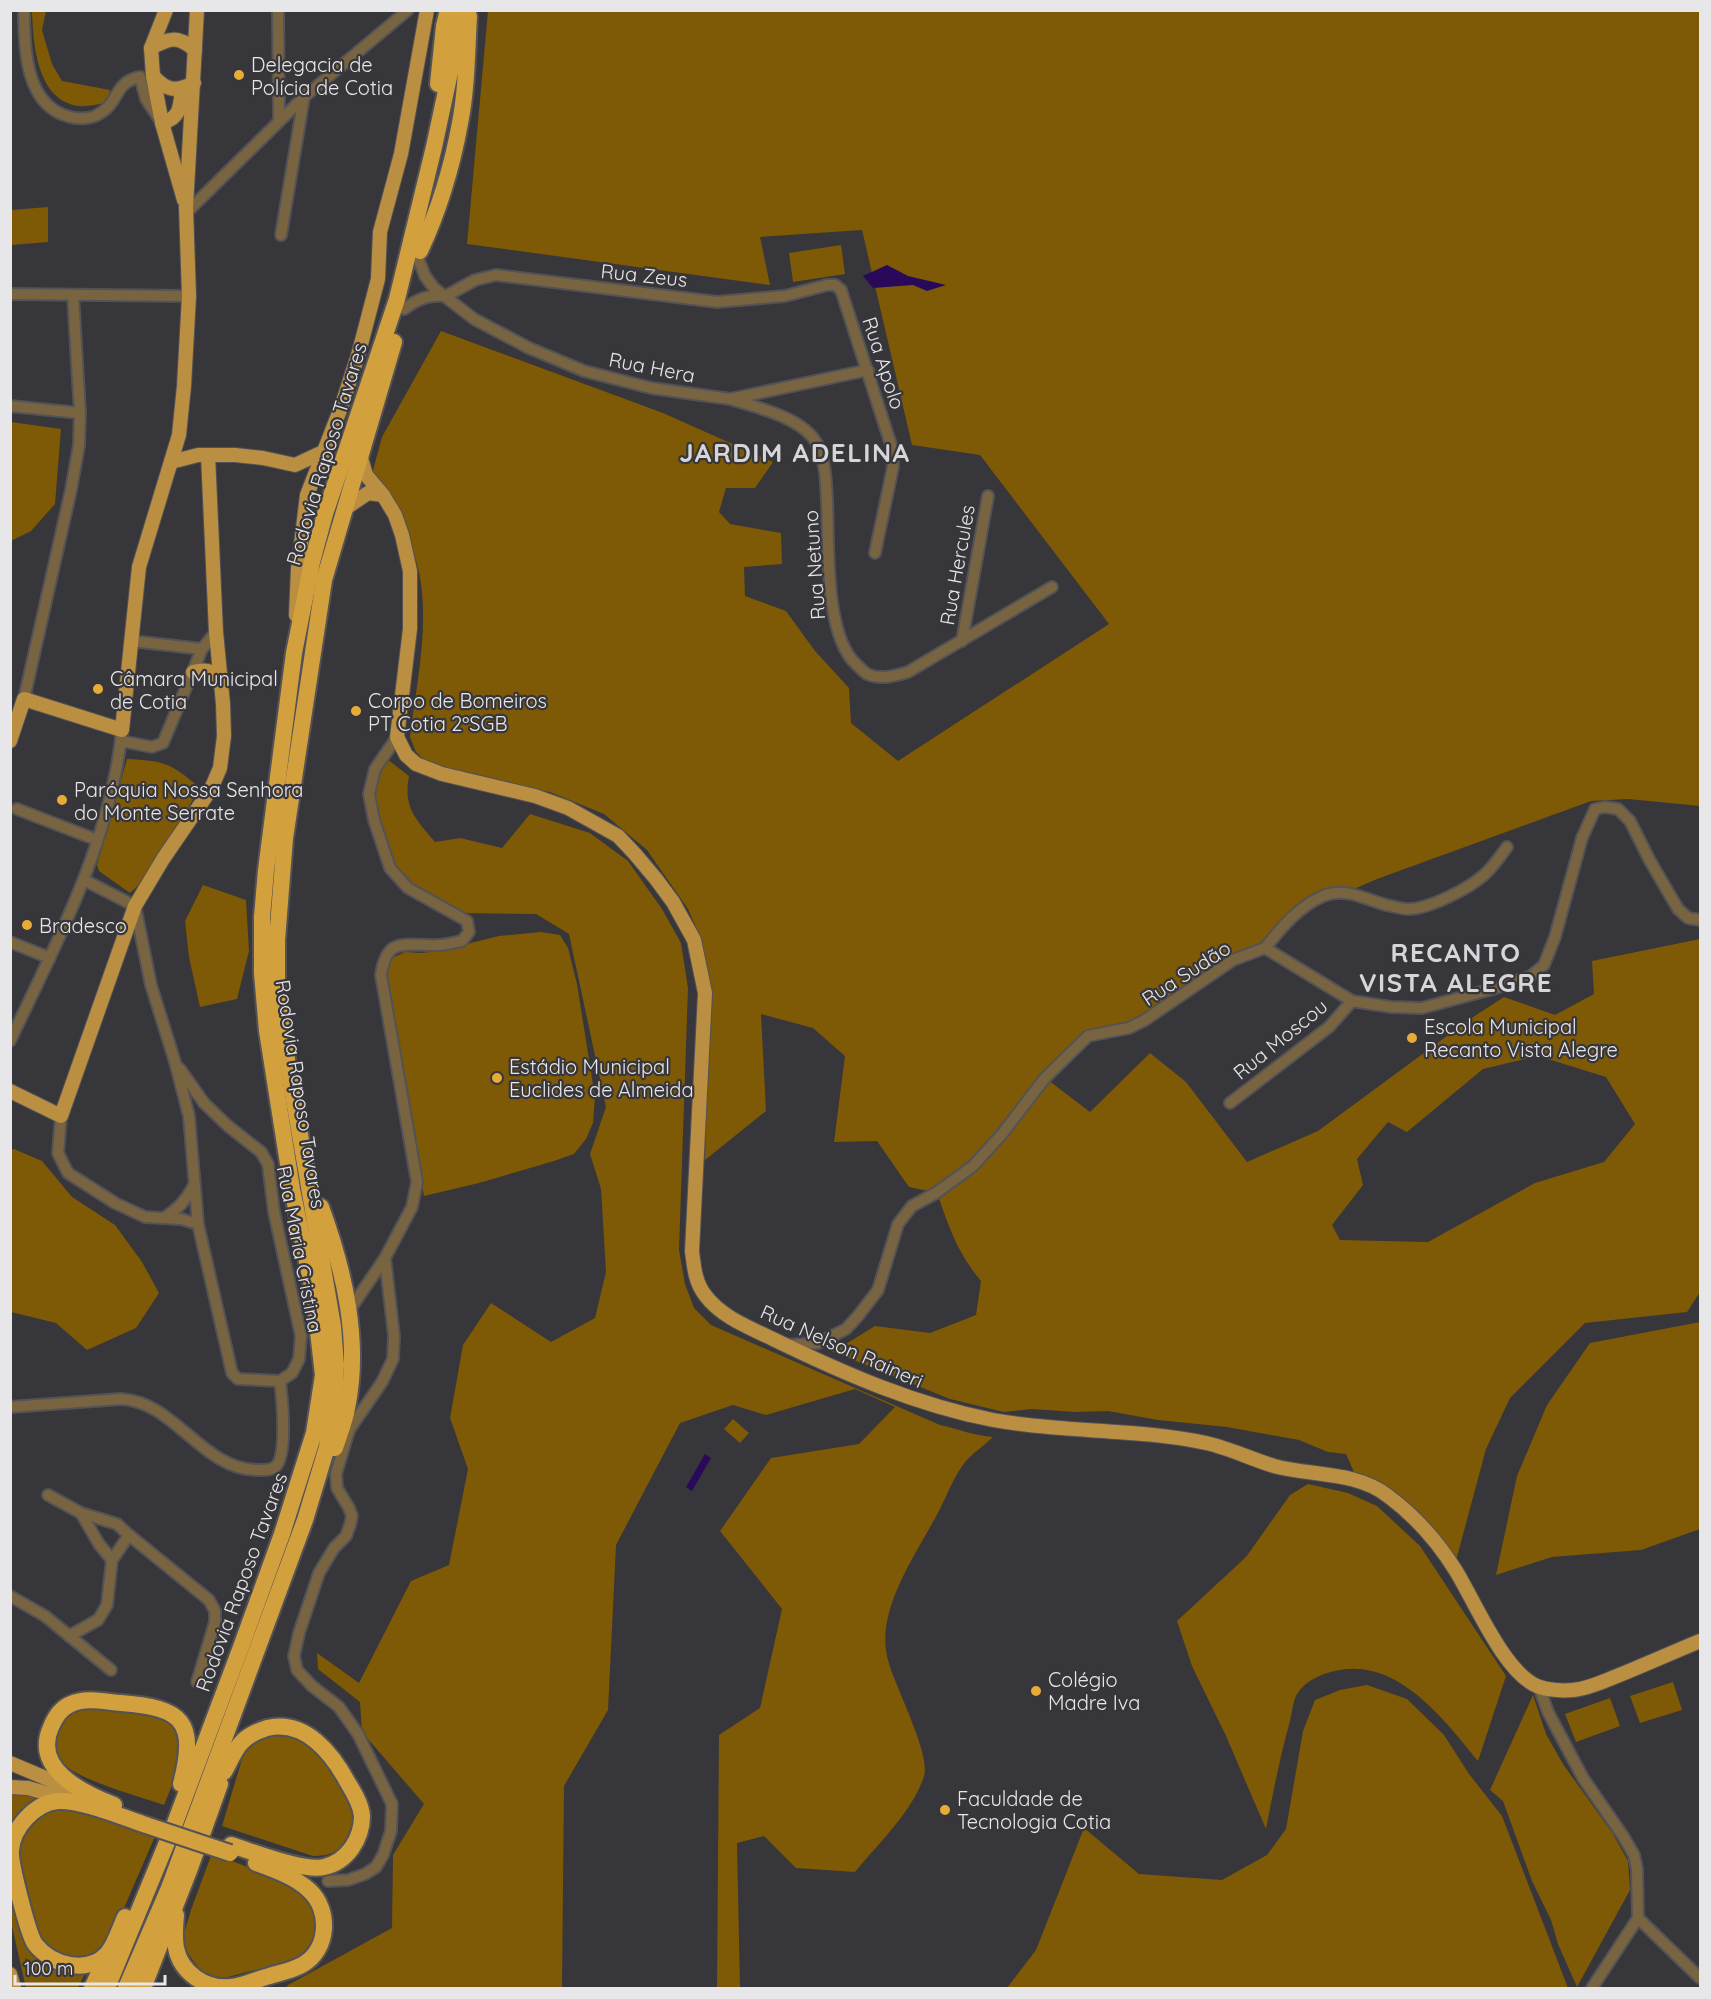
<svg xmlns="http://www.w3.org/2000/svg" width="1711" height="1999" font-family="Quicksand,sans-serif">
  <rect width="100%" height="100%" fill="#37363a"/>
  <g fill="#7e5906" fill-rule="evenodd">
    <path d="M32,11h14l-4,19 10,34 10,17 48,9 -3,13c-9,1 -20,4 -28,3 -42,-5 -46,-62 -47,-95z"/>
    <path d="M488,11h1212v795l-72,-7 -37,2 -214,78 -30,13 -23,4 -34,21 -25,31 -33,12 -87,60 -57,16 -40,44 42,32 60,-59 36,29 61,80 71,-31 152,-112 34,-22 51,18 39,-21 -2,-33 108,-22v353l-13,20 -102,11 -75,75 -24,51 -32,119 -39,-50 -57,-37 -12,-27 -18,-2 -29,-12 -72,-13 -69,-7 -50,-9 -33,1 -43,-3 -28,3 -54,-13 -121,-49h7l39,-24 55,7 46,-18 5,-34c-24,-29 -32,-54 -44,-88l-28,-6 -32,-46 -43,1 11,-86 -32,-28 -52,-14 5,97 -61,49 3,-179 -6,-40 -14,-32 -41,-59 -43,-36 -54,-22 -85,-13 -39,-17 -10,-10 -6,-15c7,-60 24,-127 3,-186 -10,-28 -26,-52 -41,-77l10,-37 59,-106 222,82 110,49 -18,26h-29l-7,24 11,12 51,9 1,31 -38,3 1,29 41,15 29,40 34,37 2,35 47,38 211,-137 -129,-169 -68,-10 -50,-215 -102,7 10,48 -303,-41zM1538,1056l68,21 29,47 -31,38 -69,21 -107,59 -88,-2 -8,-15 31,-40 -6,-26 31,-37 19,10 76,-63z"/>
    <path d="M48,207v35l-37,3v-35z"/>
    <path d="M841,245l4,29 -52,8 -4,-29z"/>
    <path d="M11,422l50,7 -6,75 -24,27 -20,10z"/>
    <path d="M127,759c39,2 43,4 73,29l-56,92 -14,13 -31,-22 -2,-6z"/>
    <path d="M387,759l22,17c-6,32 7,43 26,66l25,-4 42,10 28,-34 60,19 38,28 34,48 19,34 7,45 -9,262 6,34 9,24 17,17 229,100c19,4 35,11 53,12 -8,8 -19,15 -27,24 -10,11 -19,34 -26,48 -22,43 -66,101 -52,151 7,27 43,94 36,116 -10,34 -47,69 -69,96l-59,-4 -32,-32 -27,7 3,145h-23l2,-253 41,-27 22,-99 -62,-78 51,-73 88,-14 36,-37 -40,-18 -89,26 -33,-10 -53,18 -64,122 -8,165 -44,76 -2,202h-276l2,-3 104,-57 1,-73 31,-51 -62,-72 -2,-30 -42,-33 -1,-16 42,30 52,-102 38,-16 19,-96 -18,-51 13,-73 28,-42 60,39 44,-24 11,-46 -5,-83 -11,-35 16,-47 -37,-173 -33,-20 -78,-1 -48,-26 -18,-19 -22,-75 7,-25z"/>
    <path d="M203,885l43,15 3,51 -12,48 -37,8 -11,-50 -4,-36z"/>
    <path d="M541,932l19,3 8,13 9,36 18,113 -2,26 -7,16 -12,15 -20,7 -75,22 -55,13 -39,-223 7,-15 13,-6 17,1 21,-3 56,-14z"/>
    <path d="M14,1149l28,12 30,36 43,28 27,37 17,31 -23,35 -49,22 -31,-27 -45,-11 -1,-161z"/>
    <path d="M1700,1322v207l-59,21 -89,7 -56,18 21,-99 30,-71 43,-62z"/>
    <path d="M733,1419l16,14 -9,10 -16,-14z"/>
    <path d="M1308,1484l40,9 29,13 43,40 86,130 -28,85c-34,-42 -82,-105 -143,-90 -14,3 -30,10 -38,23 -4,7 -5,19 -7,27 -10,36 -17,72 -24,108l-40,-93 -34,-70 -15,-45 69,-64 44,-62z"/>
    <path d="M1673,1682l9,28 -42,13 -10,-27z"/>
    <path d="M1367,1685l40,14 37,36 25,39 33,42 66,172h-561l29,-38 48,-122 55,46 83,6 45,-25 19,-26 17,-98 12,-31 25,-10z"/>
    <path d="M1533,1695l13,39 17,30 50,70 15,27 2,29 -53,97 -19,-43 -7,-24 -19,-39 -29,-80 -13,-11z"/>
    <path d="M1610,1698l10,28 -44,16 -11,-28z"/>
    <path d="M90,1705l72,8 18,20 -3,40 -13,32c-23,-8 -90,-26 -103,-44 -5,-7 -7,-19 -4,-27 5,-18 16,-24 33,-29z"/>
    <path d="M273,1733l35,6c14,18 45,53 49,74 1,9 -3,18 -8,26 -11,13 -19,17 -36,17l-91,-30 23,-77 15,-13z"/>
    <path d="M10,1790l45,9 -45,33z"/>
    <path d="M62,1806l94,28 -51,118c-12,6 -22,9 -36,5 -4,-1 -10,-1 -13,-3 -21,-12 -25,-46 -29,-67 -2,-10 -9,-26 -7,-36 3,-20 22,-41 42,-45z"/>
    <path d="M212,1853l96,38 13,38 -11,22 -17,9 -65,17h-13l-15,-7 -13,-18 -4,-15 8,-27z"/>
    <path d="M10,1881l12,52 64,38 -8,17h-52l-15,-66z"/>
  </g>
  <g fill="#290a5a">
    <path d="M887,265l21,11 38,9 -19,6 -14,-6 -40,3 -10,-12z"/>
    <path d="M705,1454l6,4 -19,33 -6,-4z"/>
  </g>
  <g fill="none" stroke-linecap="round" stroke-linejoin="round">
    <g stroke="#535256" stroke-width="14">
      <g id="minor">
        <path d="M24,10c0,38 1,96 46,107 8,2 20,2 27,-2 23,-11 16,-33 43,-38l6,22 16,24"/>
        <path d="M278,10l1,109"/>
        <path d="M187,212l117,-115 104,-87"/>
        <path d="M281,235l23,-138"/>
        <path d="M418,258l7,18 9,12 40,31 55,29 55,23 67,17 79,11 138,-29"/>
        <path d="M10,294l179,2"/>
        <path d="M446,296l29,-16 21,-5 221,27 68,-6 42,-11h8l6,5 51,158 1,19 -18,86"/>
        <path d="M404,309c15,-11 24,-14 42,-13"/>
        <path d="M730,399c26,8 74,19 87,45 9,18 9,39 10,58 2,43 -3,134 30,163 3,3 7,7 10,9 13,6 28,2 41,-2l144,-85"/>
        <path d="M10,406l70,7"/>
        <path d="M132,641l70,8"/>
        <path d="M962,641l26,-145"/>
        <path d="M24,699l47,-209 8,-45 1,-32 -7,-118"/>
        <path d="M121,741l31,6 11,-4 39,-94 14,-17"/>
        <path d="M17,809l80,31"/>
        <path d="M85,878l1,3 49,25 16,79 24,77 14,54 9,108 34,149 6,6 42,2"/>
        <path d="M10,942l40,16"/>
        <path d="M1265,948l87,53 39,6 31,1 74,-20 35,-12 13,-11 11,-28 27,-99 13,-29 10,-2 13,2 12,12 19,38 29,50 10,9 12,2"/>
        <path d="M1265,948c17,-21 33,-41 58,-52 22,-9 42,3 63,9 7,1 15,4 22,4 21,0 60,-20 76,-34 9,-8 16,-18 23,-28"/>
        <path d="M10,1041c47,-99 101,-201 112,-311"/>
        <path d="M180,1069l24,34 24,23 33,26 7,12 6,48 27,124 -2,23 -7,14 -12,8"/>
        <path d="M1230,1103l99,-76 23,-26"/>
        <path d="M61,1116l-3,37 10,20 47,30 30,14 36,2 17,5"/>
        <path d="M164,1218c13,-8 22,-17 29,-31"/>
        <path d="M349,1311l36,-53"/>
        <path d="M787,1345l31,-2 28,-14 12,-13 20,-26 20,-66 14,-18 24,-13 37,-27 29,-32 43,-56 43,-42 41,-8 16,-8 88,-60 32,-12"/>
        <path d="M10,1407l111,-8c55,3 80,70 136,71 6,0 12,1 18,-3 13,-10 7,-70 5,-86"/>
        <path d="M48,1495l33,18 36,11 12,11 -17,25 -5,45 -9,15 -29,16"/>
        <path d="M81,1513l18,31 13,16"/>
        <path d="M129,1535l80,65 6,11v11l-18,60"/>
        <path d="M10,1596l35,20 66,54"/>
        <path d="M1539,1687l9,25 18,34 17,32 40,58 11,19 3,14 1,49 -46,70"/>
        <path d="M328,1881l20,-1 17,-6 11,-7 7,-12 8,-24 1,-27 -34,-70 -19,-27 -27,-21 -15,-16 -3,-14 5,-23 20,-60 15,-25 12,-12 4,-11 2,-9 -3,-8 -12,-20 -1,-14 13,-44 33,-48 11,-23 1,-23 -9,-78 27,-51 5,-25 -36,-207c6,-41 26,-28 58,-30 8,0 16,-3 23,-4l7,-9 -2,-11 -59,-33 -18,-20 -16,-48 -5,-26 6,-25 22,-32"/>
        <path d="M1638,1918l62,60"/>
      </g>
    </g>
    <g stroke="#535256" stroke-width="16">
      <g id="major">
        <path d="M166,10l-15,38 2,28 9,47 22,77"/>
        <path d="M151,48c19,-10 26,-13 44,2"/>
        <path d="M153,76c14,15 22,16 41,7"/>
        <path d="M162,123c19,-5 18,-17 20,-35"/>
        <path d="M361,458l5,17 17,20 12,20 7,20 8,36v58l-13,108 9,18 10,9 26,10 93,22 33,12 50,28 17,18 21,25 17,23 21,38 11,53 -13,258c2,16 3,31 13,44 17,23 46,33 70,45 70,34 141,65 218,80 70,13 143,8 213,23 23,5 45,16 68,23 36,10 83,5 114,30 27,20 50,46 68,75 19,31 48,101 81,115 9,4 26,5 36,4 13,-1 27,-7 39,-12 30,-12 59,-25 88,-37"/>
        <path d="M171,462l27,-7h37l28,3 32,7 30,-14"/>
        <path d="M346,508l22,-15 15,2"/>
        <path d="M296,615l2,-46 9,-74 35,-90 17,-53 19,-73 2,-47 21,-78 26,-144"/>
        <path d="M193,672c12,-3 18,-2 27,6"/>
        <path d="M10,741l14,-42 98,31 17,-163 40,-132 5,-49 5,-90 -3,-89 11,-197"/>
        <path d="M10,1091l51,25 74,-210 28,-47 48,-70 9,-21 4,-32 -1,-32 -7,-72 -8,-177"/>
        <path d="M10,1763l64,27"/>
        <path d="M10,1787l18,1 39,11"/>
        <path d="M10,1974l4,14"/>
      </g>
    </g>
    <g stroke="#535256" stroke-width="20">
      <g id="highway">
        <path d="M438,84l6,-58 4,-16"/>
        <path d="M420,251c19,-41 32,-84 40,-128 7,-35 7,-72 9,-107"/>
        <path d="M321,1207c23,63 40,134 26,201 -2,13 -8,27 -12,40"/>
        <path d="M224,1772c6,-10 11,-24 19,-31 7,-7 15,-10 24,-13 38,-9 65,25 81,55 6,10 13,21 14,33 0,23 -15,46 -38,51 -20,5 -73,-16 -93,-22"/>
        <path d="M114,1805c-31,-12 -82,-36 -63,-78 4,-10 10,-19 20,-23 15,-7 35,-2 50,-1 62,5 76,18 60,81"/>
        <path d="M176,1915c-1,11 -2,23 0,33 5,25 30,42 55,39 12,-1 24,-7 35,-10 12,-4 25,-6 36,-12 27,-15 29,-55 7,-75 -14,-13 -36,-21 -53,-27"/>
        <path d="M125,1917c-5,11 -10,28 -18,37 -20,21 -56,11 -72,-10 -7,-10 -25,-81 -24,-93 1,-23 24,-48 47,-50 24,-1 64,16 88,24"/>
        <path d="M92,1988l16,-34"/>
        <path d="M107,1988l68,-165 66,-176 41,-113 32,-101 9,-58 -9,-79 -22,-107 -25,-158 -5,-58v-56l4,-47 28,-217 18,-91 13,-48 72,-215 37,-152 21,-98 5,-39"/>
        <path d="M126,1988l43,-100 136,-368 22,-73 7,-47 2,-35 -3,-39 -50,-290 -6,-56v-40l8,-102 39,-258 70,-238"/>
        <path d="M143,1988l47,-120 30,-84"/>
      </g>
    </g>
    <use href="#minor" stroke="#796441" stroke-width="10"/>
    <use href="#major" stroke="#ba8f41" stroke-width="14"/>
    <use href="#highway" stroke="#d3a03e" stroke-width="16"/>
    <g stroke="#535256" stroke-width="20" stroke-linecap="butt">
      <path id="highway-bridge" d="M146,1825l84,28"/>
    </g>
    <use href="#highway-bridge" stroke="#d3a03e" stroke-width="16"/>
  </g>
  <g fill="#e7ac37" stroke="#37363a" stroke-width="2">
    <circle cx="239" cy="75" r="6"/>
    <circle cx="98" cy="689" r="6"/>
    <circle cx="356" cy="711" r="6"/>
    <circle cx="62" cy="800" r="6"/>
    <circle cx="27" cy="925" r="6"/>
    <circle cx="1412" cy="1038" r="6"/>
    <circle cx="497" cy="1078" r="6"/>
    <circle cx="1036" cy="1691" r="6"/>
    <circle cx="945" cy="1810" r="6"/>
  </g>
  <g text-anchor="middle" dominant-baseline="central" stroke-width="4.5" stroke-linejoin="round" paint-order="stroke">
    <g font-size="20" fill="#e7e6e9" stroke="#37363a" text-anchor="start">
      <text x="251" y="64">Delegacia de<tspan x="251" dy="23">Polícia de Cotia</tspan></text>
      <text x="110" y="678">Câmara Municipal<tspan x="110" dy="23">de Cotia</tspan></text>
      <text x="368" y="700">Corpo de Bomeiros<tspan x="368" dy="23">PT Cotia 2ºSGB</tspan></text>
      <text x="74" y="789">Paróquia Nossa Senhora<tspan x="74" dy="23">do Monte Serrate</tspan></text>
      <text x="39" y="925">Bradesco</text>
      <text x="1424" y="1026">Escola Municipal<tspan x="1424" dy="23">Recanto Vista Alegre</tspan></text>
      <text x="509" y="1066">Estádio Municipal<tspan x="509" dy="23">Euclides de Almeida</tspan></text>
      <text x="1048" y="1679">Colégio<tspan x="1048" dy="23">Madre Iva</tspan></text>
      <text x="957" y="1798">Faculdade de<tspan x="957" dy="23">Tecnologia Cotia</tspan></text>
    </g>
    <g font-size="20" fill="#e7e6e9" stroke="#37363a">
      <text transform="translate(644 275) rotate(6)">Rua Zeus</text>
      <text transform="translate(884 363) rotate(72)">Rua Apolo</text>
      <text transform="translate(652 367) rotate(11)">Rua Hera</text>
      <text transform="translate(326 454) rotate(-73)">Rodovia Raposo Tavares</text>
      <text transform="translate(814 565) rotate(-94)">Rua Netuno</text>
      <text transform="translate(957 565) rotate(-80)">Rua Hercules</text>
      <text transform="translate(1186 973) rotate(-33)">Rua Sudão</text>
      <text transform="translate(1280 1039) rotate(-39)">Rua Moscou</text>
      <text transform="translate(301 1094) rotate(81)">Rodovia Raposo Tavares</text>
      <text transform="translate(300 1249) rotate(79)">Rua Maria Cristina</text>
      <text transform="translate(842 1346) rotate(24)">Rua Nelson Raineri</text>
      <text transform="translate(241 1582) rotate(-70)">Rodovia Raposo Tavares</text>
    </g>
    <g font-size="26" font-weight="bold" letter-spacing="1.5" fill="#d6d5da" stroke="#37363a">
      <text x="795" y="452">JARDIM ADELINA</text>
      <text x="1456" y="952">RECANTO<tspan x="1456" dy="30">VISTA ALEGRE</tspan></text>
    </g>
  </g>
  <rect width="1711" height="1999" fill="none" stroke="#e7e6e9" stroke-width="24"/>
  <path d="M15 1975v9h150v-9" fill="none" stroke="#e7e6e9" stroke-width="3"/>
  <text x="24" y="1975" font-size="18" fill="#e7e6e9" stroke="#37363a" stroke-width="4.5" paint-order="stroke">100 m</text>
</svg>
